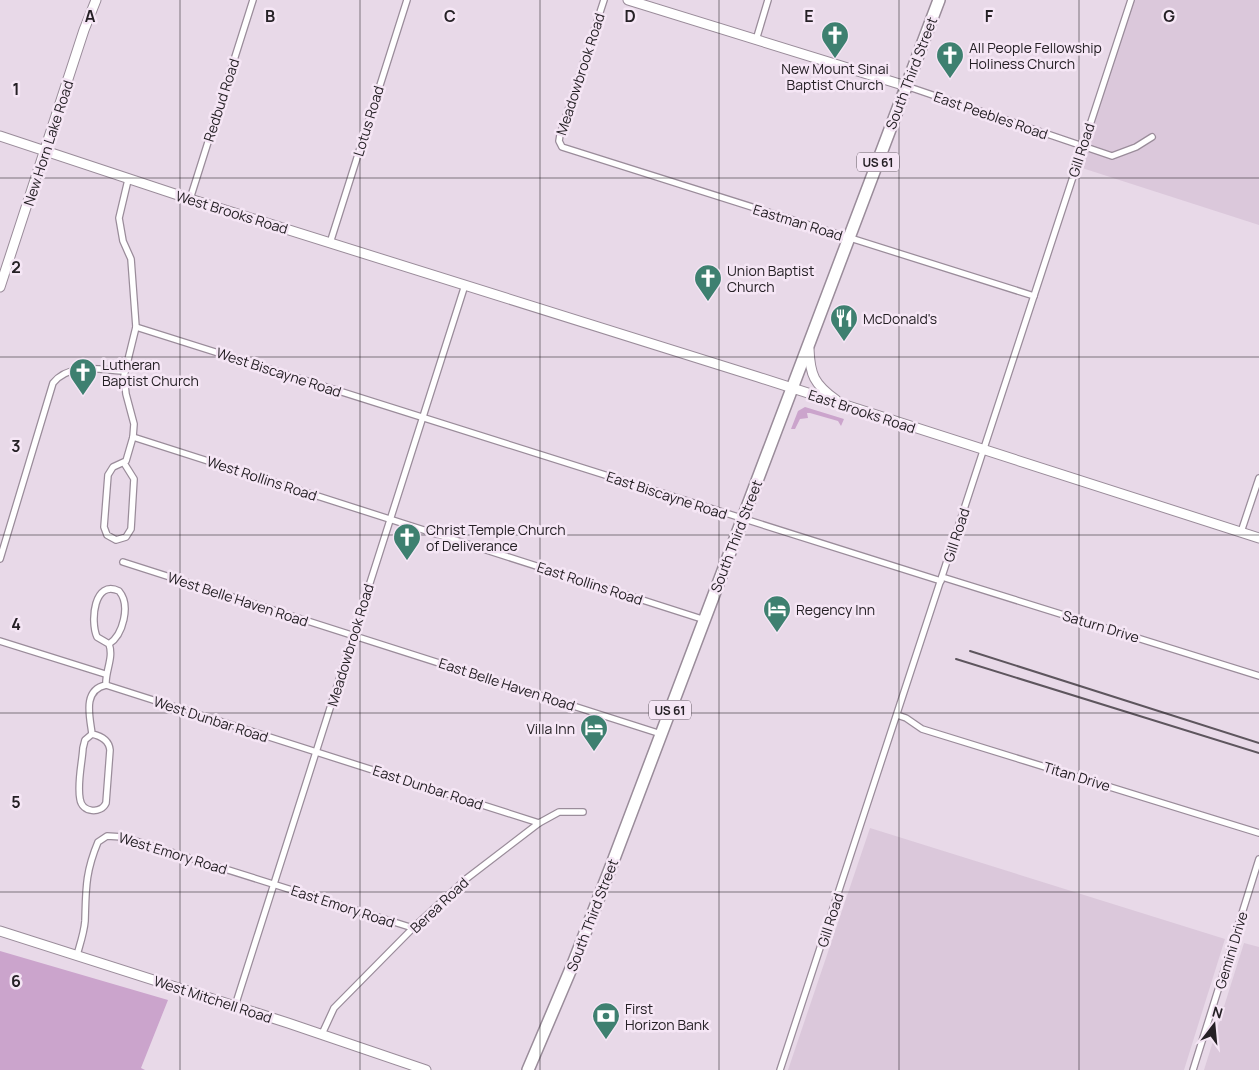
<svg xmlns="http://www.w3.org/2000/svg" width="1259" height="1070" font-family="Manrope,sans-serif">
  <rect width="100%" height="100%" fill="#e8d9e8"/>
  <g fill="#dbc8db">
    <path d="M1134,0h125v225l-180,-58z"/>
    <path d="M870,828l355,111 -41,131h-396z"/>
    <path d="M1244,943l15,4v123h-55z"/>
  </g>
  <g fill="#cba4cc">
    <path d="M805,407l39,12 -3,7 -3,-5 -28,-8h-3l1,5 -8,1 -5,10h-4l7,-18z"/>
    <path d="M0,951l168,49 -27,68 4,2h-145z"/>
  </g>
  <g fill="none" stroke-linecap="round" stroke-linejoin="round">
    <g stroke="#9a8c9a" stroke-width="8">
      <g id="street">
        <path d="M604,0l-44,135 -1,6 3,6 472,149"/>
        <path d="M756,40l12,-40"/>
        <path d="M906,86l206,70 24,-9 16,-10"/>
        <path d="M190,199l63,-199"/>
        <path d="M330,243l77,-243"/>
        <path d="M136,327l805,254"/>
        <path d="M133,437l572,183"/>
        <path d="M124,463l10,16 -3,50 -5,8 -10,3 -9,-5 -3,-8 4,-52 5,-8 13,-6 7,-24 1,-13 -8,-30 -2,-18 12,-49 -5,-68 -8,-18 -4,-23 9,-38"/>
        <path d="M1241,532l18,-54"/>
        <path d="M0,559l53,-176c17,-21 48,-13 72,-12"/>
        <path d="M123,562l538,172"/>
        <path d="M942,577l317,99"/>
        <path d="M0,641l105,33"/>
        <path d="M106,685l433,138"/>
        <path d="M897,715l9,3 16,11 337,104"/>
        <path d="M92,734c9,2 17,6 18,16l-4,53c-5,11 -24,10 -26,-4 -3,-16 2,-35 3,-51l2,-8 7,-6c-2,-17 -10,-44 14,-49 -1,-14 8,-27 3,-41l-12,-7c-7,-16 -3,-58 22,-46 12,14 4,44 -10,53"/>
        <path d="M77,955c3,-11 7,-22 8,-34 1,-31 0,-48 13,-79l9,-6 16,1 290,91"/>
        <path d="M235,1006l230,-721"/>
        <path d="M322,1034l12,-26 79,-80 53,-49 73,-56 20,-11h24"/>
        <path d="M780,1070l351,-1070"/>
        <path d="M1193,1070l66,-211"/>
      </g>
    </g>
    <g stroke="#9a8c9a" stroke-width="11">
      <g id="secondary">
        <path d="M628,0l278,86"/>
        <path d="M0,136l190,63 568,178 501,161"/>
        <path d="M0,287l84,-257 12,-30"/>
        <path d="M809,349c1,26 5,35 27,51"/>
        <path d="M0,931l288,92 138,47"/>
      </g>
    </g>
    <g stroke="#9a8c9a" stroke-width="14">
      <path id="highway" d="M528,1070l45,-106 39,-100 327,-864"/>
    </g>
    <use href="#street" stroke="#fff" stroke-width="5.5"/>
    <use href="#secondary" stroke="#fff" stroke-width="9"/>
    <use href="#highway" stroke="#fff" stroke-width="11"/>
    <g stroke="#5d555d" stroke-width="2">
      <path d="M970,651l289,92"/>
      <path d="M956,659l303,94"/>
    </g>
  </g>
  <path fill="none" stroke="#252025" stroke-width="1" stroke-opacity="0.55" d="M180,0v1070M360,0v1070M540,0v1070M719,0v1070M899,0v1070M1079,0v1070M0,178h1259M0,357h1259M0,535h1259M0,713h1259M0,892h1259"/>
  <defs>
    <g id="church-pin" transform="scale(1.4375)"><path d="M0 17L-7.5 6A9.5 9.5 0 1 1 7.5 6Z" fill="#3e8070" stroke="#f5e6f5"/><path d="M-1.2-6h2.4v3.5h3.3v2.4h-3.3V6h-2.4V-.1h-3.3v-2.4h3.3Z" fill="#fff"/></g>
    <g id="restaurant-pin" transform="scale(1.4375)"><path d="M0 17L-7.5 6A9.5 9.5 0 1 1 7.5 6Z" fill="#3e8070" stroke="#f5e6f5"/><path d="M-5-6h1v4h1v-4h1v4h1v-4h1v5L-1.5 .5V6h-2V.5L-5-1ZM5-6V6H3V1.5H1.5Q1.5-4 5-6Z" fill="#fff"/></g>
    <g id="hotel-pin" transform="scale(1.4375)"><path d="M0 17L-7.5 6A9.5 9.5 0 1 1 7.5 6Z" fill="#3e8070" stroke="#f5e6f5"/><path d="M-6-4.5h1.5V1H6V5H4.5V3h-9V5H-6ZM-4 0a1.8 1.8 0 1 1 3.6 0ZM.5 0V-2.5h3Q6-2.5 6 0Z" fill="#fff"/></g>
    <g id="bank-pin" transform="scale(1.4375)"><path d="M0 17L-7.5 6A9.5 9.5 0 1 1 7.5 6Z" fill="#3e8070" stroke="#f5e6f5"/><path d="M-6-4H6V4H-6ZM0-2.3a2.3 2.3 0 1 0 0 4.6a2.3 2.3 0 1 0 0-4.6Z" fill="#fff"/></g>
  </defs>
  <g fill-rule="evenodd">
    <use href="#church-pin" x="835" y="35"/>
    <use href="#church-pin" x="950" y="55"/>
    <use href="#church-pin" x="708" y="278"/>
    <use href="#restaurant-pin" x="844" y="318"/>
    <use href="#church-pin" x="83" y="372"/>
    <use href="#church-pin" x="407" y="537"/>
    <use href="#hotel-pin" x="777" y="609"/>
    <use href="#hotel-pin" x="594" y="728"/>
    <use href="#bank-pin" x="606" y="1016"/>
  </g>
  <g text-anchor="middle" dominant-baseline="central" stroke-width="5" stroke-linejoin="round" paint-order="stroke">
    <g fill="#f5e6f5" stroke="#635b63" stroke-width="1">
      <rect x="857" y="152.5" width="42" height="19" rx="4"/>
      <rect x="649" y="700.5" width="42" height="19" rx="4"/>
    </g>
    <g font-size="12" font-weight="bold" fill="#252025">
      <text x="878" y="162">US 61</text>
      <text x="670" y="710">US 61</text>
    </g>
    <g font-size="14" fill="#252025" stroke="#f5e6f5" text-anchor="start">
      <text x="969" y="47">All People Fellowship<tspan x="969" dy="16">Holiness Church</tspan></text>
      <text x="835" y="68" text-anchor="middle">New Mount Sinai<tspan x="835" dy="16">Baptist Church</tspan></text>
      <text x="727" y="270">Union Baptist<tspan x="727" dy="16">Church</tspan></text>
      <text x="863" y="318">McDonald's</text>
      <text x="102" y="364">Lutheran<tspan x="102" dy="16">Baptist Church</tspan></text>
      <text x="426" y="529">Christ Temple Church<tspan x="426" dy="16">of Deliverance</tspan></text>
      <text x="796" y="609">Regency Inn</text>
      <text x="575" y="728" text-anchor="end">Villa Inn</text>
      <text x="625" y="1008">First<tspan x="625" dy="16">Horizon Bank</tspan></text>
    </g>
    <g font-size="14" fill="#252025" stroke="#f5e6f5">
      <text transform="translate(911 73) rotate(-69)">South Third Street</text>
      <text transform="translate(580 74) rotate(-72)">Meadowbrook Road</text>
      <text transform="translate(221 100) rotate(-72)">Redbud Road</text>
      <text transform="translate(991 115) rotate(19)">East Peebles Road</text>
      <text transform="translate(368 121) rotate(-73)">Lotus Road</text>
      <text transform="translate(48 143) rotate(-72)">New Horn Lake Road</text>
      <text transform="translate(1081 150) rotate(-72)">Gill Road</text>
      <text transform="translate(232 212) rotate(17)">West Brooks Road</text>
      <text transform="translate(798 222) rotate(17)">Eastman Road</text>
      <text transform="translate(279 372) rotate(18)">West Biscayne Road</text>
      <text transform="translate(862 411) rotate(18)">East Brooks Road</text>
      <text transform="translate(262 478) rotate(18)">West Rollins Road</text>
      <text transform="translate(667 495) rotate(18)">East Biscayne Road</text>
      <text transform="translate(956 535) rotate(-72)">Gill Road</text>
      <text transform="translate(736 536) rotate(-69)">South Third Street</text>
      <text transform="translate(590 583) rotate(18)">East Rollins Road</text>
      <text transform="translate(238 599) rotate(18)">West Belle Haven Road</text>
      <text transform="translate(1101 626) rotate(17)">Saturn Drive</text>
      <text transform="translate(350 645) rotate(-73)">Meadowbrook Road</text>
      <text transform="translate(507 684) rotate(18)">East Belle Haven Road</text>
      <text transform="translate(211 719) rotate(18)">West Dunbar Road</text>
      <text transform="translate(1077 776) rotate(17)">Titan Drive</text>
      <text transform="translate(428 787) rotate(18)">East Dunbar Road</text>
      <text transform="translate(173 853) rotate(17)">West Emory Road</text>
      <text transform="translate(439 905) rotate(-43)">Berea Road</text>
      <text transform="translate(343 906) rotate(18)">East Emory Road</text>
      <text transform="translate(592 915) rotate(-69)">South Third Street</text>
      <text transform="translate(830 920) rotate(-72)">Gill Road</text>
      <text transform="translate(1231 950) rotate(-73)">Gemini Drive</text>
      <text transform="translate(213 999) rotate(18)">West Mitchell Road</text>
    </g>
  </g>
  <g font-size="16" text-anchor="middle" font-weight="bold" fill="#252025" stroke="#f5e6f5" stroke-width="5" stroke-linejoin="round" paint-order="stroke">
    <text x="90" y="22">A</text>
    <text x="270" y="22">B</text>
    <text x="450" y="22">C</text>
    <text x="630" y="22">D</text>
    <text x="809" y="22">E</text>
    <text x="989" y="22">F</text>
    <text x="1169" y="22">G</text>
    <text x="16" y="95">1</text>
    <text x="16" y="273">2</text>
    <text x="16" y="452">3</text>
    <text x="16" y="630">4</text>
    <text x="16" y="808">5</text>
    <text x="16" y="987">6</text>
  </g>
  <g transform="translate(1214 1025) rotate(16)" stroke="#f5e6f5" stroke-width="4" paint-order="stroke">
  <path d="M0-4L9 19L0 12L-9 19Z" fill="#252025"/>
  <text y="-8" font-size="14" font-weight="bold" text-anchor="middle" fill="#252025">N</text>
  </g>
</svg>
